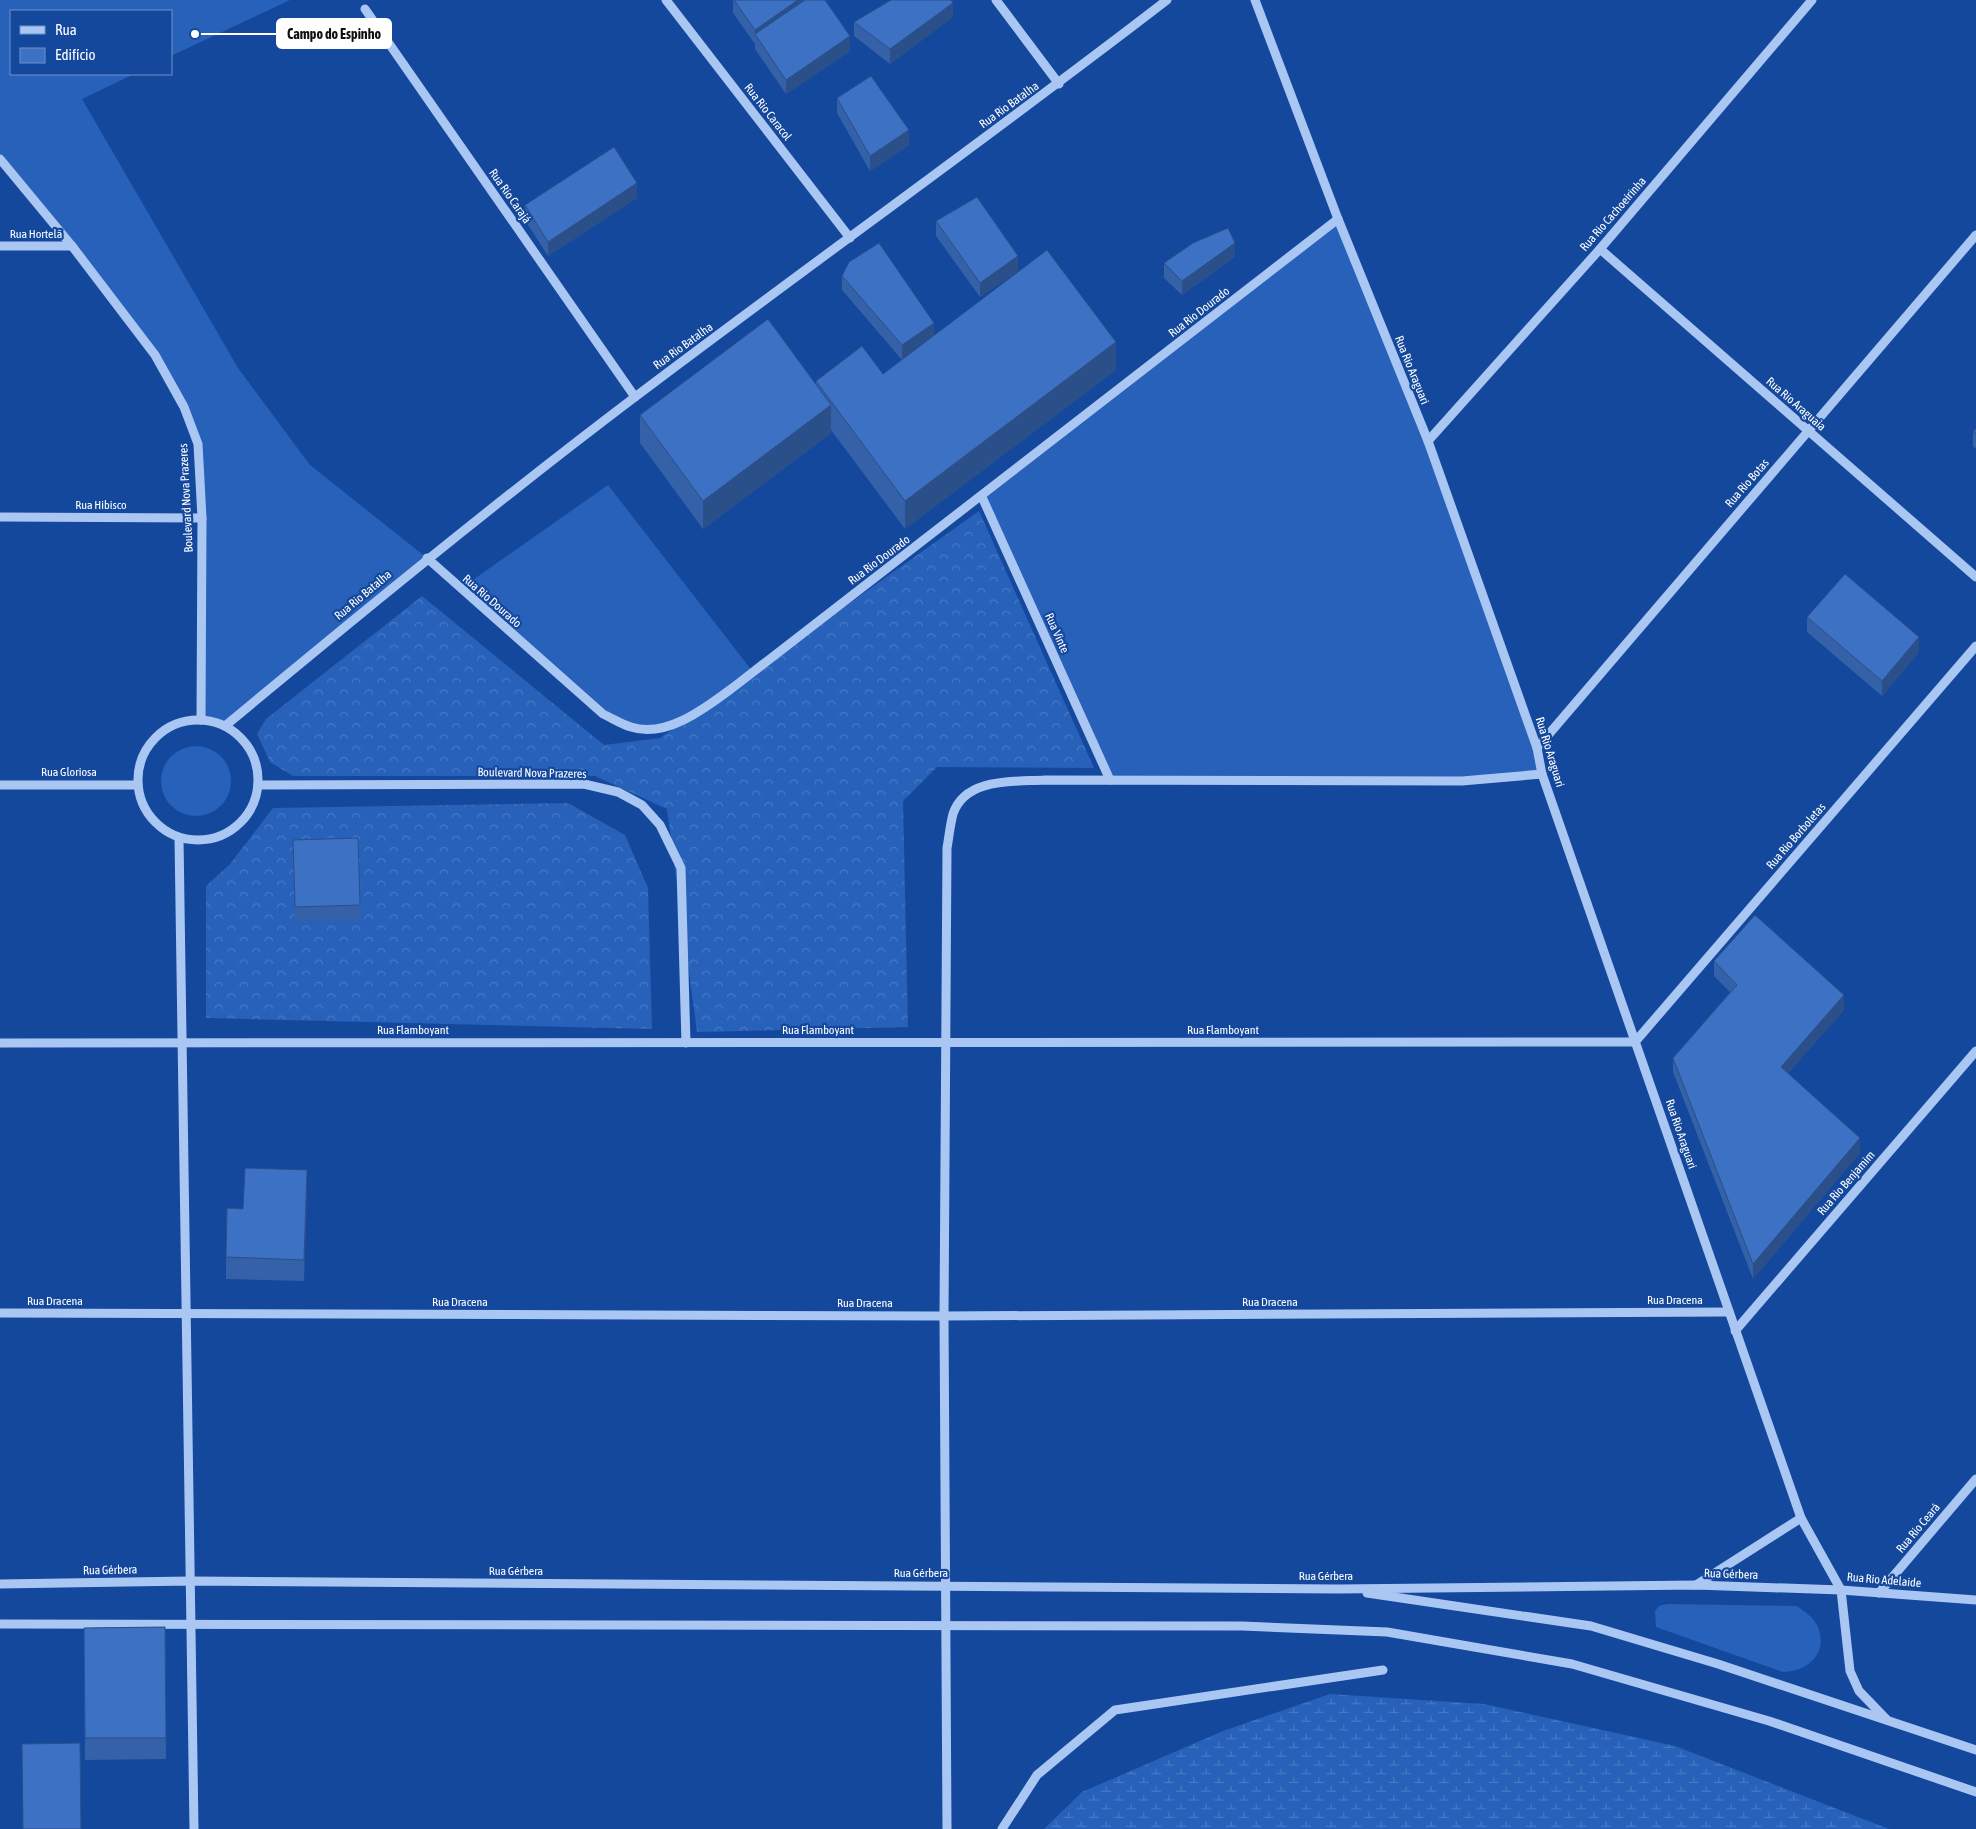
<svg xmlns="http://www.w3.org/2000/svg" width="1976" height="1829" font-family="'Asap Condensed',sans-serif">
  <defs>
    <pattern id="forest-crowns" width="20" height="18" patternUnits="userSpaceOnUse" patternTransform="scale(1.25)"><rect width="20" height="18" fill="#2761ba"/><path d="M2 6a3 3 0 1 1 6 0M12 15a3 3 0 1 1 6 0" fill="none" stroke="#4779c4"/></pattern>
    <pattern id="wetland-marsh" width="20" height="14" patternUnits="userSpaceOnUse" patternTransform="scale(1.25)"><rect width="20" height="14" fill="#2761ba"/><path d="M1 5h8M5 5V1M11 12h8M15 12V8" fill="none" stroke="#4779c4"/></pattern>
  </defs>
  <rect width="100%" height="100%" fill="#14489c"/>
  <g fill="#2761ba">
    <path d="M0,0h290l-119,56v-45h-160v63h123l-52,25 156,269 72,97 117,93 -202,168 -24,-6 -3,-276 -43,-89 -155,-196z"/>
    <path d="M1338,219l90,222 114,333 -80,7 -352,-1 -128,-283z"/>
    <path d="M608,485l145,187 -82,52 -40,4 -28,-14 -143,-125z"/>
    <circle cx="196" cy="781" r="35"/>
    <path d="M1667,1604l130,2c8,6 16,11 20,19 13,27 -9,47 -34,47l-127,-45 -1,-16 4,-5z"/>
  </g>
  <g fill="url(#forest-crowns)">
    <path d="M979,511l115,257 -157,-1 -34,34 5,226 -211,5 -30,-223 -72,-33h-302l-23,-14 -13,-28 9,-15 156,-123 182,149 56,-7z"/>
    <path d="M568,803l57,32 23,53 4,141 -446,-11v-132l24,-22 43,-56z"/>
  </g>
  <path fill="url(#wetland-marsh)" d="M1330,1694l154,10 191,42 214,83h-845l38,-37 141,-61z"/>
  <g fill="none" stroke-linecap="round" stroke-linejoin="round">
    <g stroke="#aac7f3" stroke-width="9">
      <path d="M666,0l184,238"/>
      <path d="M996,0l63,84"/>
      <path d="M1255,0l83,219 90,222 109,307 5,26 259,744 40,72 135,10"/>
      <path d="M365,9l270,388"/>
      <path d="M0,159l72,87 83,109 29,52 14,37 4,74 -1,202"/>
      <path d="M0,246h72"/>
      <path d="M1600,249l376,328"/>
      <path d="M1428,441l172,-192 212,-249"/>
      <path d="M982,497l128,283"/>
      <path d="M0,517l202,1"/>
      <path d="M427,558l176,156c9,4 18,10 28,13 36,12 77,-21 104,-41l603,-467"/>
      <circle cx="198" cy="780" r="60"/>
      <path d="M225,726c135,-112 270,-223 410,-329 177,-134 357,-262 532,-397"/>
      <path d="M1537,748l439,-513"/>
      <path d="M0,785h138"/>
      <path d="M258,785l326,-1 34,8 24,13 18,20 21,43 5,175"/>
      <path d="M179,838l15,991"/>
      <path d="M0,1043l1635,-1 341,-396"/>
      <path d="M0,1313l944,3 785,-4"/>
      <path d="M1735,1331l241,-280"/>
      <path d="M0,1584l190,-3 1149,8 357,-4 145,5 9,81 9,20 28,29"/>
      <path d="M1696,1585l105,-67"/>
      <path d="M1367,1593l224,33 127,38 258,86"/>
      <path d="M1879,1593l97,-114"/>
      <path d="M0,1624l1242,2 145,6 185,32 197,57 207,71"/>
      <path d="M947,1829l-3,-513 3,-468c2,-11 3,-23 6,-34 12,-37 62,-32 92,-34l417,1 80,-7"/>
      <path d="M1002,1829l35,-54 78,-65 268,-40"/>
    </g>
  </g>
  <g fill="#3461a8">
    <path d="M733,0h92l25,51 -64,43 -31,-45v-5l-22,-31z"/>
    <path d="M953,17l-63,47 -36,-28v-14z"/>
    <path d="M837,98l72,47 -39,26 -33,-58z"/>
    <path d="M637,198l-89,58 -23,-36v-15z"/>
    <path d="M936,221l82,50 -38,26 -44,-61z"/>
    <path d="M1235,257l-53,38 -18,-17v-15z"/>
    <path d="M842,276l92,59 182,35 -211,159 -74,-99v3l-128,96 -63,-86v-28l176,-31v-3l67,-7 19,-14 -60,-70z"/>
    <path d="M1976,428v21l-3,-3v-14z"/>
    <path d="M1807,617l112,35 -37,44 -75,-64z"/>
    <path d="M293,840l67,65v15l-65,1z"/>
    <path d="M1714,961l130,49 -56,63 72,80 -107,126 -80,-207v-14l57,-66 -16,-16z"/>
    <path d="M307,1191l-3,90 -78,-2v-22l17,-48z"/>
    <path d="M165,1627l1,132 -81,1 -1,-132z"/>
  </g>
  <g fill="#2b4f88">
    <path d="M798,0h20l-63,34v11v-15z"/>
    <path d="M953,3v14l-63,47v-15z"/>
    <path d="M850,36v15l-64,43v-14z"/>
    <path d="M909,130v15l-39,26v-15z"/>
    <path d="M637,183v15l-89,58v-14z"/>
    <path d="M1235,243v14l-53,38v-14z"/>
    <path d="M1018,256v15l-38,26v-14z"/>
    <path d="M934,323v14l-32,23v-15z"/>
    <path d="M1116,342v28l-211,159v-28z"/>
    <path d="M831,405v28l-128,96v-28z"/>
    <path d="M1919,637v15l-37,44v-15z"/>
    <path d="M1844,995v15l-63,72v-15z"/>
    <path d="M1860,1138v15l-107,126v-15z"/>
    <path d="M307,1170v21l-3,90v-21z"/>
  </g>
  <g fill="#3d71c3" stroke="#2b4f88">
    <path d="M734,0h64l-43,30z"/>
    <path d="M805,0h20l25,36 -64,44 -31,-46z"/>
    <path d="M891,0h60l2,3 -63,46 -36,-27z"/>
    <path d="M871,76l38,54 -39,26 -33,-58z"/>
    <path d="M614,147l23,36 -89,59 -23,-37z"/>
    <path d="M977,197l41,59 -38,27 -44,-62z"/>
    <path d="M1228,228l7,15 -53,38 -18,-18 29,-20z"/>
    <path d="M879,243l55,80 -32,22 -60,-69 7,-14z"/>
    <path d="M1047,250l69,92 -211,159 -89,-120 46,-35 21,28z"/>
    <path d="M768,319l63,86 -128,96 -63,-86z"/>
    <path d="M1976,428v6l-3,-2z"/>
    <path d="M1845,574l74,63 -37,44 -75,-64z"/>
    <path d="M358,838l2,67 -65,2 -2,-67z"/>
    <path d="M1755,915l89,80 -63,72 79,71 -107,126 -80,-206 64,-73 -23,-24z"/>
    <path d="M245,1168l62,2 -3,90 -78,-3 1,-49 16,1z"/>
    <path d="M165,1627l1,111h-81l-1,-110z"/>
    <path d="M80,1743l1,86h-58l-1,-85z"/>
  </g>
  <g text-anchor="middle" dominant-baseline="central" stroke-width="4.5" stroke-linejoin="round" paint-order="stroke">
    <g font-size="12" fill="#fff" stroke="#14489c">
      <text transform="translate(1009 105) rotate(-36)">Rua Rio Batalha</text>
      <text transform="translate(768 112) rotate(52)">Rua Rio Caracol</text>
      <text transform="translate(510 196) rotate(55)">Rua Rio Carajá</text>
      <text transform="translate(1613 214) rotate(-49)">Rua Rio Cachoeirinha</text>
      <text x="36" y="234">Rua Hortelã</text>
      <text transform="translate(1199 312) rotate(-38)">Rua Rio Dourado</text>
      <text transform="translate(683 346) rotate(-36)">Rua Rio Batalha</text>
      <text transform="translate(1412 370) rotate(68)">Rua Rio Araguari</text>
      <text transform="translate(1796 404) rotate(41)">Rua Rio Araguaia</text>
      <text transform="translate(1747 483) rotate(-49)">Rua Rio Botas</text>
      <text transform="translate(186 498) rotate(-93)">Boulevard Nova Prazeres</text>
      <text x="101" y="505">Rua Hibisco</text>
      <text transform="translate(879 560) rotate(-37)">Rua Rio Dourado</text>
      <text transform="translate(363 595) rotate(-40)">Rua Rio Batalha</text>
      <text transform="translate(492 601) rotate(41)">Rua Rio Dourado</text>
      <text transform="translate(1057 633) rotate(66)">Rua Vinte</text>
      <text transform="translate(1550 752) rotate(73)">Rua Rio Araguari</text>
      <text x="69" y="772">Rua Gloriosa</text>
      <text transform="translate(532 773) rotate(1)">Boulevard Nova Prazeres</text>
      <text transform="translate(1796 836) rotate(-49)">Rua Rio Borboletas</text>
      <text x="413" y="1030">Rua Flamboyant</text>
      <text x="818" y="1030">Rua Flamboyant</text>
      <text x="1223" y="1030">Rua Flamboyant</text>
      <text transform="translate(1681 1134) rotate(71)">Rua Rio Araguari</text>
      <text transform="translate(1846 1183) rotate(-49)">Rua Rio Benjamim</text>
      <text x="1675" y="1300">Rua Dracena</text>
      <text x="55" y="1301">Rua Dracena</text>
      <text x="460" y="1302">Rua Dracena</text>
      <text x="1270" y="1302">Rua Dracena</text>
      <text x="865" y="1303">Rua Dracena</text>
      <text transform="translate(1918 1528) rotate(-50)">Rua Rio Ceará</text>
      <text transform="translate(110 1570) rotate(-1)">Rua Gérbera</text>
      <text x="516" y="1571">Rua Gérbera</text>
      <text x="921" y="1573">Rua Gérbera</text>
      <text transform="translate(1731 1574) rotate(2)">Rua Gérbera</text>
      <text x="1326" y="1576">Rua Gérbera</text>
      <text transform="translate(1884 1580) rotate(5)">Rua Rio Adelaide</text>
    </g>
  </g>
  <path fill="none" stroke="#fff" stroke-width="2" d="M195 34L277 34"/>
  <circle fill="#fff" stroke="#14489c" stroke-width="2" cx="195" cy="34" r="5"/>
  <rect fill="#fff" stroke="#fff" stroke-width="2" x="277" y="19" width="114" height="29" rx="5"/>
  <g font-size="14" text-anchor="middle" font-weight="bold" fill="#111">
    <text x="334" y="39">Campo do Espinho</text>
  </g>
  <rect x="10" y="10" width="162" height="65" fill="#14489c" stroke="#7291c4"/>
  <rect x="20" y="26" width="25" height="8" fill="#aac7f3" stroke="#7291c4"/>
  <text x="55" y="35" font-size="15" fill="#ffffff">Rua</text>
  <rect x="20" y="48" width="25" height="15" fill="#3d71c3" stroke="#7291c4"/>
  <text x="55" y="60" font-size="15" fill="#ffffff">Edifício</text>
</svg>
